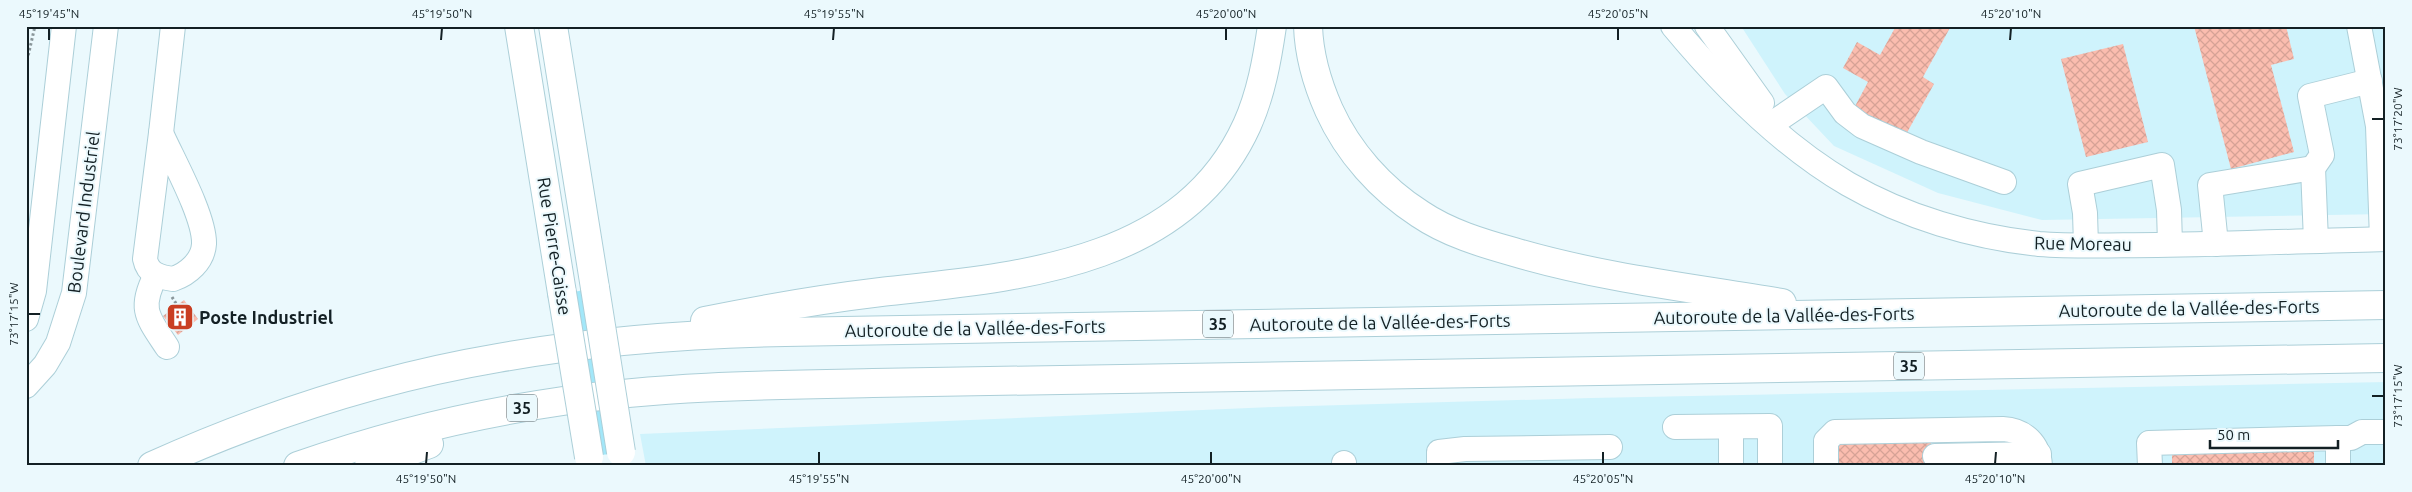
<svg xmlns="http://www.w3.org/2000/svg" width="2412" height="492" font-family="Ubuntu,sans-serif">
  <defs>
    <pattern id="building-cross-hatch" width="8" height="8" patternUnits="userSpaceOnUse" patternTransform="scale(1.25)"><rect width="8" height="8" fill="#fbbdaf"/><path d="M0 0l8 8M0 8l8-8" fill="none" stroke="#d6a296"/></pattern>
  </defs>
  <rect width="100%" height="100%" fill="#ebf9fd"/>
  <g fill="#cff3fc">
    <path d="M1741,26h645v188l-344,6 -104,-27 -104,-47 -49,-52z"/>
    <path d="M2386,382v84h-1740l-6,-32 633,-27 318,-9z"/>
  </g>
  <path fill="#a2e7f9" d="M584,290l27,164 -11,1 -26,-163z"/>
  <g fill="url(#building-cross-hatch)">
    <path d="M1896,26h55l-28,51 11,7 -30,54 -51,-28 15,-28 -25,-14 14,-26 23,13z"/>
    <path d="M2194,26h92l8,33 -23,6 23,87 -63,17z"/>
    <path d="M2123,44l25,98 -62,15 -25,-98z"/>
    <path d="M184,300l14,19 -20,16 -15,-19z"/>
    <path d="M1931,439v27h-93v-26z"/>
    <path d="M2314,446v20h-142v-18z"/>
  </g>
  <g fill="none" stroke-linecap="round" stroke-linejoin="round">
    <g stroke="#accfd8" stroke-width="26">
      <g id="minor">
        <path d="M1673,26c49,59 108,119 175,158 57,33 125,53 191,60 39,3 79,1 118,1 76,-1 152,-4 229,-6"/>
        <path d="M1707,26l55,77"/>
        <path d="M2359,26l19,100 4,113"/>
        <path d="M1770,125l56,-38 19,26 17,13 59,26 83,30"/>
        <path d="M161,133c12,27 44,84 43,111 -1,17 -16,30 -31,35 -14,-2 -25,-5 -28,-20z"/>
        <path d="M161,133l12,-107"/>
        <path d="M2313,168l9,-13 -12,-59 60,-15"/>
        <path d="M2216,244l-6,-59 103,-17 3,73"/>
        <path d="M2086,245l-1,-32 -5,-29 82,-19 7,45 1,34"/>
        <path d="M156,275c-18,34 -8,43 11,72"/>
        <path d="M26,319l8,-28 30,-265"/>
        <path d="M26,386l19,-21 13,-22 16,-50 32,-267"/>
        <path d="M1675,427l95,-1v40"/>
        <path d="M2338,438h13l11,-6h24"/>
        <path d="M1935,456l104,-2"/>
        <path d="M1344,466v-3"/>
        <path d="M1439,466v-14l26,-3 145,-2"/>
        <path d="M1731,466v-39"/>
        <path d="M1826,466v-25l9,-9 168,-3c21,1 36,15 37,37"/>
        <path d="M2150,466l-1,-23 189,-5v28"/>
      </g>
    </g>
    <g stroke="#accfd8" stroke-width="30">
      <g id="major">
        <path d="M519,26l43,267"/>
        <path d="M553,26l42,262"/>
      </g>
    </g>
    <g stroke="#accfd8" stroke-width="30">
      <g id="highway">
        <path d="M1308,26c1,30 9,57 21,84 19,42 52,79 91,104 28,19 62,29 94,38 88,26 179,36 268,51"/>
        <path d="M705,321c59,-12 117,-22 176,-29 135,-15 302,-26 366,-167 14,-31 20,-65 25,-99"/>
        <path d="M152,466c109,-49 228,-88 346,-108 95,-17 190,-24 287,-26l1601,-27"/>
        <path d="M298,466c85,-30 175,-52 265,-65 102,-15 207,-16 310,-18l1513,-25"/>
        <path d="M369,466l60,-22"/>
      </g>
    </g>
    <g stroke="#89969a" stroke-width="3" stroke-dasharray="2.5 2.5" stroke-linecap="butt">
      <path d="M26,65l9,-39"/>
      <path d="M172,297l5,8"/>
    </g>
    <use href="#minor" stroke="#fff" stroke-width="24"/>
    <use href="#major" stroke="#fff" stroke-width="28"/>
    <use href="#highway" stroke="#fff" stroke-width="28"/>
    <g stroke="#accfd8" stroke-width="30" stroke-linecap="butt">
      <g id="major-bridge">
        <path d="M595,288l26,164"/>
        <path d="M562,293l27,164"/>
      </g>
    </g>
    <use href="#major-bridge" stroke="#fff" stroke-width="28"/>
  </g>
  <path fill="none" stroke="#132024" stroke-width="2" d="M49,40v-12M441,40l1,-12M833,40l1,-12M1226,40v-12M1618,40v-12M2010,40l1,-12M2372,119h12M28,314h12M2372,396h12M426,464l1,-12M819,464v-12M1211,464v-12M1603,464v-12M1995,464l1,-12"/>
  <defs>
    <g id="building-square" transform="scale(1.4375)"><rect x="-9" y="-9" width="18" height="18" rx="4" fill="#c93e22" stroke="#ebf9fd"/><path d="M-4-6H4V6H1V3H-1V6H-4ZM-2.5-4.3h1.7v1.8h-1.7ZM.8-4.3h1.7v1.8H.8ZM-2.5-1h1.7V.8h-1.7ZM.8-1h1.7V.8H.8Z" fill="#fff"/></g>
  </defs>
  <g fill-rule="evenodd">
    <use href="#building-square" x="180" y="317"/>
  </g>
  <g text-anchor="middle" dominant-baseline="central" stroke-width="4" stroke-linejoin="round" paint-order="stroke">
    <g fill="#ebf9fd" stroke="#546165" stroke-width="1">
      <rect x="1203" y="310.5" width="30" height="27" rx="4"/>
      <rect x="1894" y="352.5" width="30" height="27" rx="4"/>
      <rect x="507" y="394.5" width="30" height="27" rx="4"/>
    </g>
    <g font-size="16" font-weight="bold" fill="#132024">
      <text x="1218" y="324">35</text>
      <text x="1909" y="366">35</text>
      <text x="522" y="408">35</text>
    </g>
    <g font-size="18" fill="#132024" stroke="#ebf9fd">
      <text transform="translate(83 212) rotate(-83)">Boulevard Industriel</text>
      <text transform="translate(2083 243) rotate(1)">Rue Moreau</text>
      <text transform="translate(555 246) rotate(81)">Rue Pierre-Caisse</text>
      <text transform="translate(2189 308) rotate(-1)">Autoroute de la Vallée-des-Forts</text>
      <text transform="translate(1784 315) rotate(-1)">Autoroute de la Vallée-des-Forts</text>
      <text transform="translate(1380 322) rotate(-1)">Autoroute de la Vallée-des-Forts</text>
      <text transform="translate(975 328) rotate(-1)">Autoroute de la Vallée-des-Forts</text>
    </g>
    <g font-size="18" font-weight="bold" fill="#132024" stroke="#ebf9fd" text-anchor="start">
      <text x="199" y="317">Poste Industriel</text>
    </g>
  </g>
  <rect width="2412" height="492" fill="none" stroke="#ebf9fd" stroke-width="55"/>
  <path d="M2210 440v8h128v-8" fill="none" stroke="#132024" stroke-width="2.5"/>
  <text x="2217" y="440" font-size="15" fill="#132024" stroke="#ebf9fd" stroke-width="4" paint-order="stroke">50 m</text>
  <rect x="28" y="28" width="2356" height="436" fill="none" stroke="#132024" stroke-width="2"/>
  <g font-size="12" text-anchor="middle" fill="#132024">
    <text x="49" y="18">45°19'45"N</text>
    <text x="442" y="18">45°19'50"N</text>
    <text x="834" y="18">45°19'55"N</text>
    <text x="1226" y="18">45°20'00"N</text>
    <text x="1618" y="18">45°20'05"N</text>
    <text x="2011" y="18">45°20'10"N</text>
    <text transform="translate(2398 119) rotate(-90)" y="4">73°17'20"W</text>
    <text transform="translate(14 314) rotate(-90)" y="4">73°17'15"W</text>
    <text transform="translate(2398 396) rotate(-90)" y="4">73°17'15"W</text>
    <text x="426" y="483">45°19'50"N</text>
    <text x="819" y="483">45°19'55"N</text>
    <text x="1211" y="483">45°20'00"N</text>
    <text x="1603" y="483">45°20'05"N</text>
    <text x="1995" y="483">45°20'10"N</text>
  </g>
</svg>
